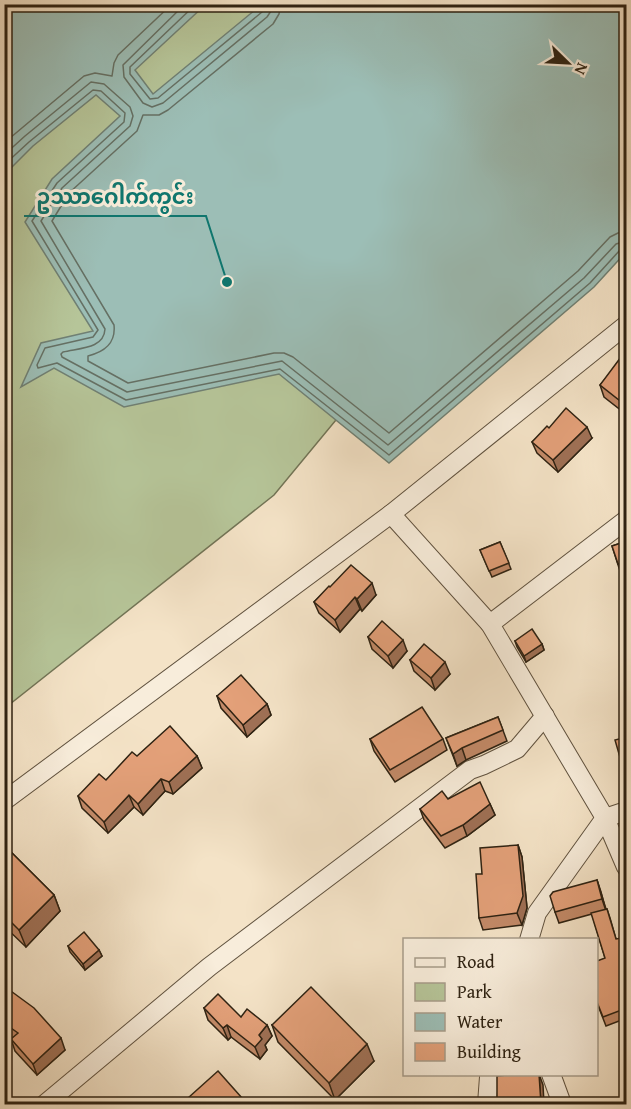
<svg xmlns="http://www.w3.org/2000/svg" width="631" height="1109" font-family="'Gentium Book Plus','Noto Sans Myanmar',serif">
  <rect width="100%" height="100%" fill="#f4e3c7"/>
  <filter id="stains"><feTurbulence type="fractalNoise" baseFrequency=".00333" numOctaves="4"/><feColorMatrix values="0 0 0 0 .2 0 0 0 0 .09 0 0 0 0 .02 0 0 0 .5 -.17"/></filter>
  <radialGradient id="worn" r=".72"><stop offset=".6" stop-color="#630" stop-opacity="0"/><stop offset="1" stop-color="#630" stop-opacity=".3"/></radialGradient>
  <path fill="#b6c599" stroke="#727456" stroke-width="1.5" d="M5,5h621v64l-352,426 -269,213z"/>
  <path fill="#9cbeb6" stroke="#708074" stroke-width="1.5" d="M5,4l200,1 -70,65 18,24 108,-89h365v247l-32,35 -205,176 -110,-89 -155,33 -70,-39 -33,19 20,-44 52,-12 -68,-109 27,-43 68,-63 -24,-21 -63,51 -28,28z"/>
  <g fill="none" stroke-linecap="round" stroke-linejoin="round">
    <g stroke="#657064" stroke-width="1.5">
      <path d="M185,4l-62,61 1,12 19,26 9,4 11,-4 104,-86 4,-6 1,-7"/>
      <path d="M196,4l-66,63v7l20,25 8,-1 104,-86 2,-8"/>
      <path d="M281,4l-2,10 -6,10 -105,86 -9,5h-16l-6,16 -68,62 -17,28 62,104c2,19 -10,27 -26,31v5l40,22 146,-30h10l9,4 96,76 189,-162 32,-34 8,-4 8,-1"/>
      <path d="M4,143l80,-67 11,-3 17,3 2,-13 4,-8 54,-51"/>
      <path d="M4,155l21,-19 66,-54 13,2 26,23 3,9 -3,10 -68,62 -21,33 64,108c-1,20 -26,19 -42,23l-2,2 1,3 65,35 155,-31 106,84 196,-167 32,-34 10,-3"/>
      <path d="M4,165l25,-23 64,-52 8,1 24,22 -1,9 -67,61 -25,38 66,109 -5,7 -48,11 -8,17 1,3 19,-5 69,37 154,-31 109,86 201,-172 30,-33 6,-1"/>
    </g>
    <g stroke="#60523f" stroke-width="20">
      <g id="minor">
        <path d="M391,514l99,110 115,194 21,49"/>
        <path d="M490,624l136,-104"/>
        <path d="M4,801l387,-287 235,-189"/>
        <path d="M529,940l8,-27 68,-95 21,-7"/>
        <path d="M551,1074l11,30"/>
        <path d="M45,1104l164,-137 261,-197 14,-5 33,-16 28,-33"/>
        <path d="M487,1104l2,-27 40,-3"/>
      </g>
    </g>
    <use href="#minor" stroke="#f8eddb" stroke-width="18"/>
  </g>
  <g fill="#c38a68" stroke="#2e2212" stroke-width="1.5">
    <path d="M627,354v61l-23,-18 -4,-12z"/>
    <path d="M549,428l43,10 -34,34 -21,-19 -5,-11z"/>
    <path d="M627,541v31l-6,2 -9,-28z"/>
    <path d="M500,542l11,27 -19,8 -12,-27z"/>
    <path d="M330,587l46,8 -14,16 -2,-2 -20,23 -21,-19 -5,-11z"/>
    <path d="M368,637l39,14 -14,17 -21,-19z"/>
    <path d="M515,641l27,3 2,6 -18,12 -9,-15z"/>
    <path d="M410,660l40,14 -15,16 -21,-19z"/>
    <path d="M217,696l50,8 4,11 -24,22 -26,-29z"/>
    <path d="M498,717l9,24 -41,19 -9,6 -11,-28z"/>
    <path d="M370,739h73l4,11 -52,32 -21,-31z"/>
    <path d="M137,756h60l5,12 -29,26 -8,-3 -22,24 -9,-8 -26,26 -26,-25 -4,-12 28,-16z"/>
    <path d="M448,799l42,5 5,11 -28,21 -22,12 -21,-28 -4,-11z"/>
    <path d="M4,845l50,50 6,16 -34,36 -22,-21z"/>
    <path d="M518,845l4,12 5,51 -5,17 -39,5 -4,-12 3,-44z"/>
    <path d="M597,880l9,29h1l3,9 6,21 6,-1 5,13v67l-21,8 -9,-23 8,-45 -13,-44 -33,9 -4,-11z"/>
    <path d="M68,946l31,4 3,6 -17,14 -15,-18z"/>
    <path d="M4,986l61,64 -28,25 -22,-24 -4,-12 2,-1 -9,-7z"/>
    <path d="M204,1008l63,17 5,11 -7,9 2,5 -7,9 -29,-22 -3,3 -20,-20z"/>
    <path d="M272,1025l102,36 -39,39 -57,-58z"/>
  </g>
  <g fill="#9f7055" stroke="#2e2212" stroke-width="1.5">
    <path d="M627,401v10l-3,-7z"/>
    <path d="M587,427l5,11 -34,34 -5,-12z"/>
    <path d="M372,583l4,12 -14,16 -5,-12z"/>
    <path d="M355,597l5,12 -20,23 -5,-12z"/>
    <path d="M403,640l4,11 -14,17 -5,-12z"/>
    <path d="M542,644l2,6 -18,12 -2,-6z"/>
    <path d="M445,662l5,12 -15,16 -4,-12z"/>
    <path d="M267,704l4,11 -24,22 -4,-12z"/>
    <path d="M462,748l4,12 -9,6 -4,-12z"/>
    <path d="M197,756l5,12 -29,26 -4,-12z"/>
    <path d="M161,779l4,12 -22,24 -5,-11z"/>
    <path d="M129,795l5,12 -26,26 -4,-11z"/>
    <path d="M490,804l5,11 -28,21 -4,-11z"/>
    <path d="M518,845l4,12 5,51 -5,17 -5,-12z"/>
    <path d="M597,880l4,12 5,19 -4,-12z"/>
    <path d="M54,895l6,16 -34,36 -7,-17z"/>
    <path d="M99,950l3,6 -17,14 -2,-6z"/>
    <path d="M227,1025l4,12 -3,3 -5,-12z"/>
    <path d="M267,1025l5,11 -7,9 2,5 -7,9 -5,-12 4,-12z"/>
    <path d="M61,1038l4,12 -28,25 -4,-11z"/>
    <path d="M367,1044l7,17 -39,39 -6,-17z"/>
    <path d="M539,1074l4,11 1,19h-3z"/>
    <path d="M242,1098l3,6h-10z"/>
  </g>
  <g fill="#e3a079" stroke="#2e2212" stroke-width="1.5">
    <path d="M624,353l3,1v47l-3,3 -24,-19z"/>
    <path d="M566,408l21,19 -34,33 -21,-18 15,-16 2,2z"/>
    <path d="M627,541v20l-9,3 -6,-18z"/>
    <path d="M500,542l9,21 -20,8 -9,-21z"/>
    <path d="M351,565l21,18 -15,16 -2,-2 -20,23 -21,-18 15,-16 1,1z"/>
    <path d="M382,621l21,19 -15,16 -20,-19z"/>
    <path d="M532,629l10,15 -18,12 -9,-15z"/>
    <path d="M424,644l21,18 -14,16 -21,-18z"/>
    <path d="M241,675l26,29 -24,21 -26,-29z"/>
    <path d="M422,707l21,32 -53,31 -20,-31z"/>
    <path d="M498,717l5,13 -41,18 -9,6 -7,-16z"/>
    <path d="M170,726l27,30 -28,26 -8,-3 -23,25 -9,-9 -25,27 -26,-26 21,-22 7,6 26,-28 5,4z"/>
    <path d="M627,737v41h-1l-11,-38z"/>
    <path d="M480,782l10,22 -27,21 -22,11 -21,-27 22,-18 6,8z"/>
    <path d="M4,845l50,50 -35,35 -15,-15z"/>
    <path d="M518,845l5,51 -6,17 -38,5 -3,-44h6l-2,-26z"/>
    <path d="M597,880l5,19 -47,13 -5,-16 3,-4z"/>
    <path d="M607,909l9,30 6,-1 5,18v52l-24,9 -6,-15v-41l8,-3 -14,-45z"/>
    <path d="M84,932l15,18 -16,14 -15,-18z"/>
    <path d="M4,986l30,22 27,30 -28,26 -22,-25 7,-6 -14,-10z"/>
    <path d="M311,987l56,57 -38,39 -57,-58z"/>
    <path d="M218,994l23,23 6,-8 20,16 -8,10 3,4 -7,8 -28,-22 -4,3 -19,-20z"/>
    <path d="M218,1071l24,27 -7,6h-41l-6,-6z"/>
    <path d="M520,1074h19l2,30h-44v-28z"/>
  </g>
  <path fill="none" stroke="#0f766e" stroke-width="2" d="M227 282L206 216H24"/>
  <circle fill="#0f766e" stroke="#f8eddb" stroke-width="2" cx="227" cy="282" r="6"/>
  <g font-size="21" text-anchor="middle" font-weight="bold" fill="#0f766e" stroke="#f8eddb" stroke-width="6" stroke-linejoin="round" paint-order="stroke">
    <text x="115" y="204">ဥဿာဂေါက်ကွင်း</text>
  </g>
  <rect width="631" height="1109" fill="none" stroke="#f4e3c7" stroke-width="24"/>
  <rect x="6" y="6" width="619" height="1097" fill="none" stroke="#2e2212" stroke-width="3"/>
  <rect x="12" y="12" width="607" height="1085" fill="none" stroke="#2e2212" stroke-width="1.5"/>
  <rect x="403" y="938" width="195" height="138" fill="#f8eddb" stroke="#a79c8b" stroke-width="1.5"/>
  <rect x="415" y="958" width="30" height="9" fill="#f8eddb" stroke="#a79c8b" stroke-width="1.5"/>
  <text x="457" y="968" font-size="18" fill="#2e2212">Road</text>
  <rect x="415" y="983" width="30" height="18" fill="#b6c599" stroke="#a79c8b" stroke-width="1.5"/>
  <text x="457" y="998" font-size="18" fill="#2e2212">Park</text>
  <rect x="415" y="1013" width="30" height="18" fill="#9cbeb6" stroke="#a79c8b" stroke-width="1.5"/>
  <text x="457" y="1028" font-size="18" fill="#2e2212">Water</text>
  <rect x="415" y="1043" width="30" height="18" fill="#e3a079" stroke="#a79c8b" stroke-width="1.5"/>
  <text x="457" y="1058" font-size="18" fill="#2e2212">Building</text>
  <g transform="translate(568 63) rotate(114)" stroke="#f8eddb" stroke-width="4.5" paint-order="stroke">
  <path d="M0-4.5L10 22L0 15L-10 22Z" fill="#2e2212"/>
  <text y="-9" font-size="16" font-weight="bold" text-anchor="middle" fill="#2e2212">N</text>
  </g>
  <rect width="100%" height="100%" filter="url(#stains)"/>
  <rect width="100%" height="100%" fill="url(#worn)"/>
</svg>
